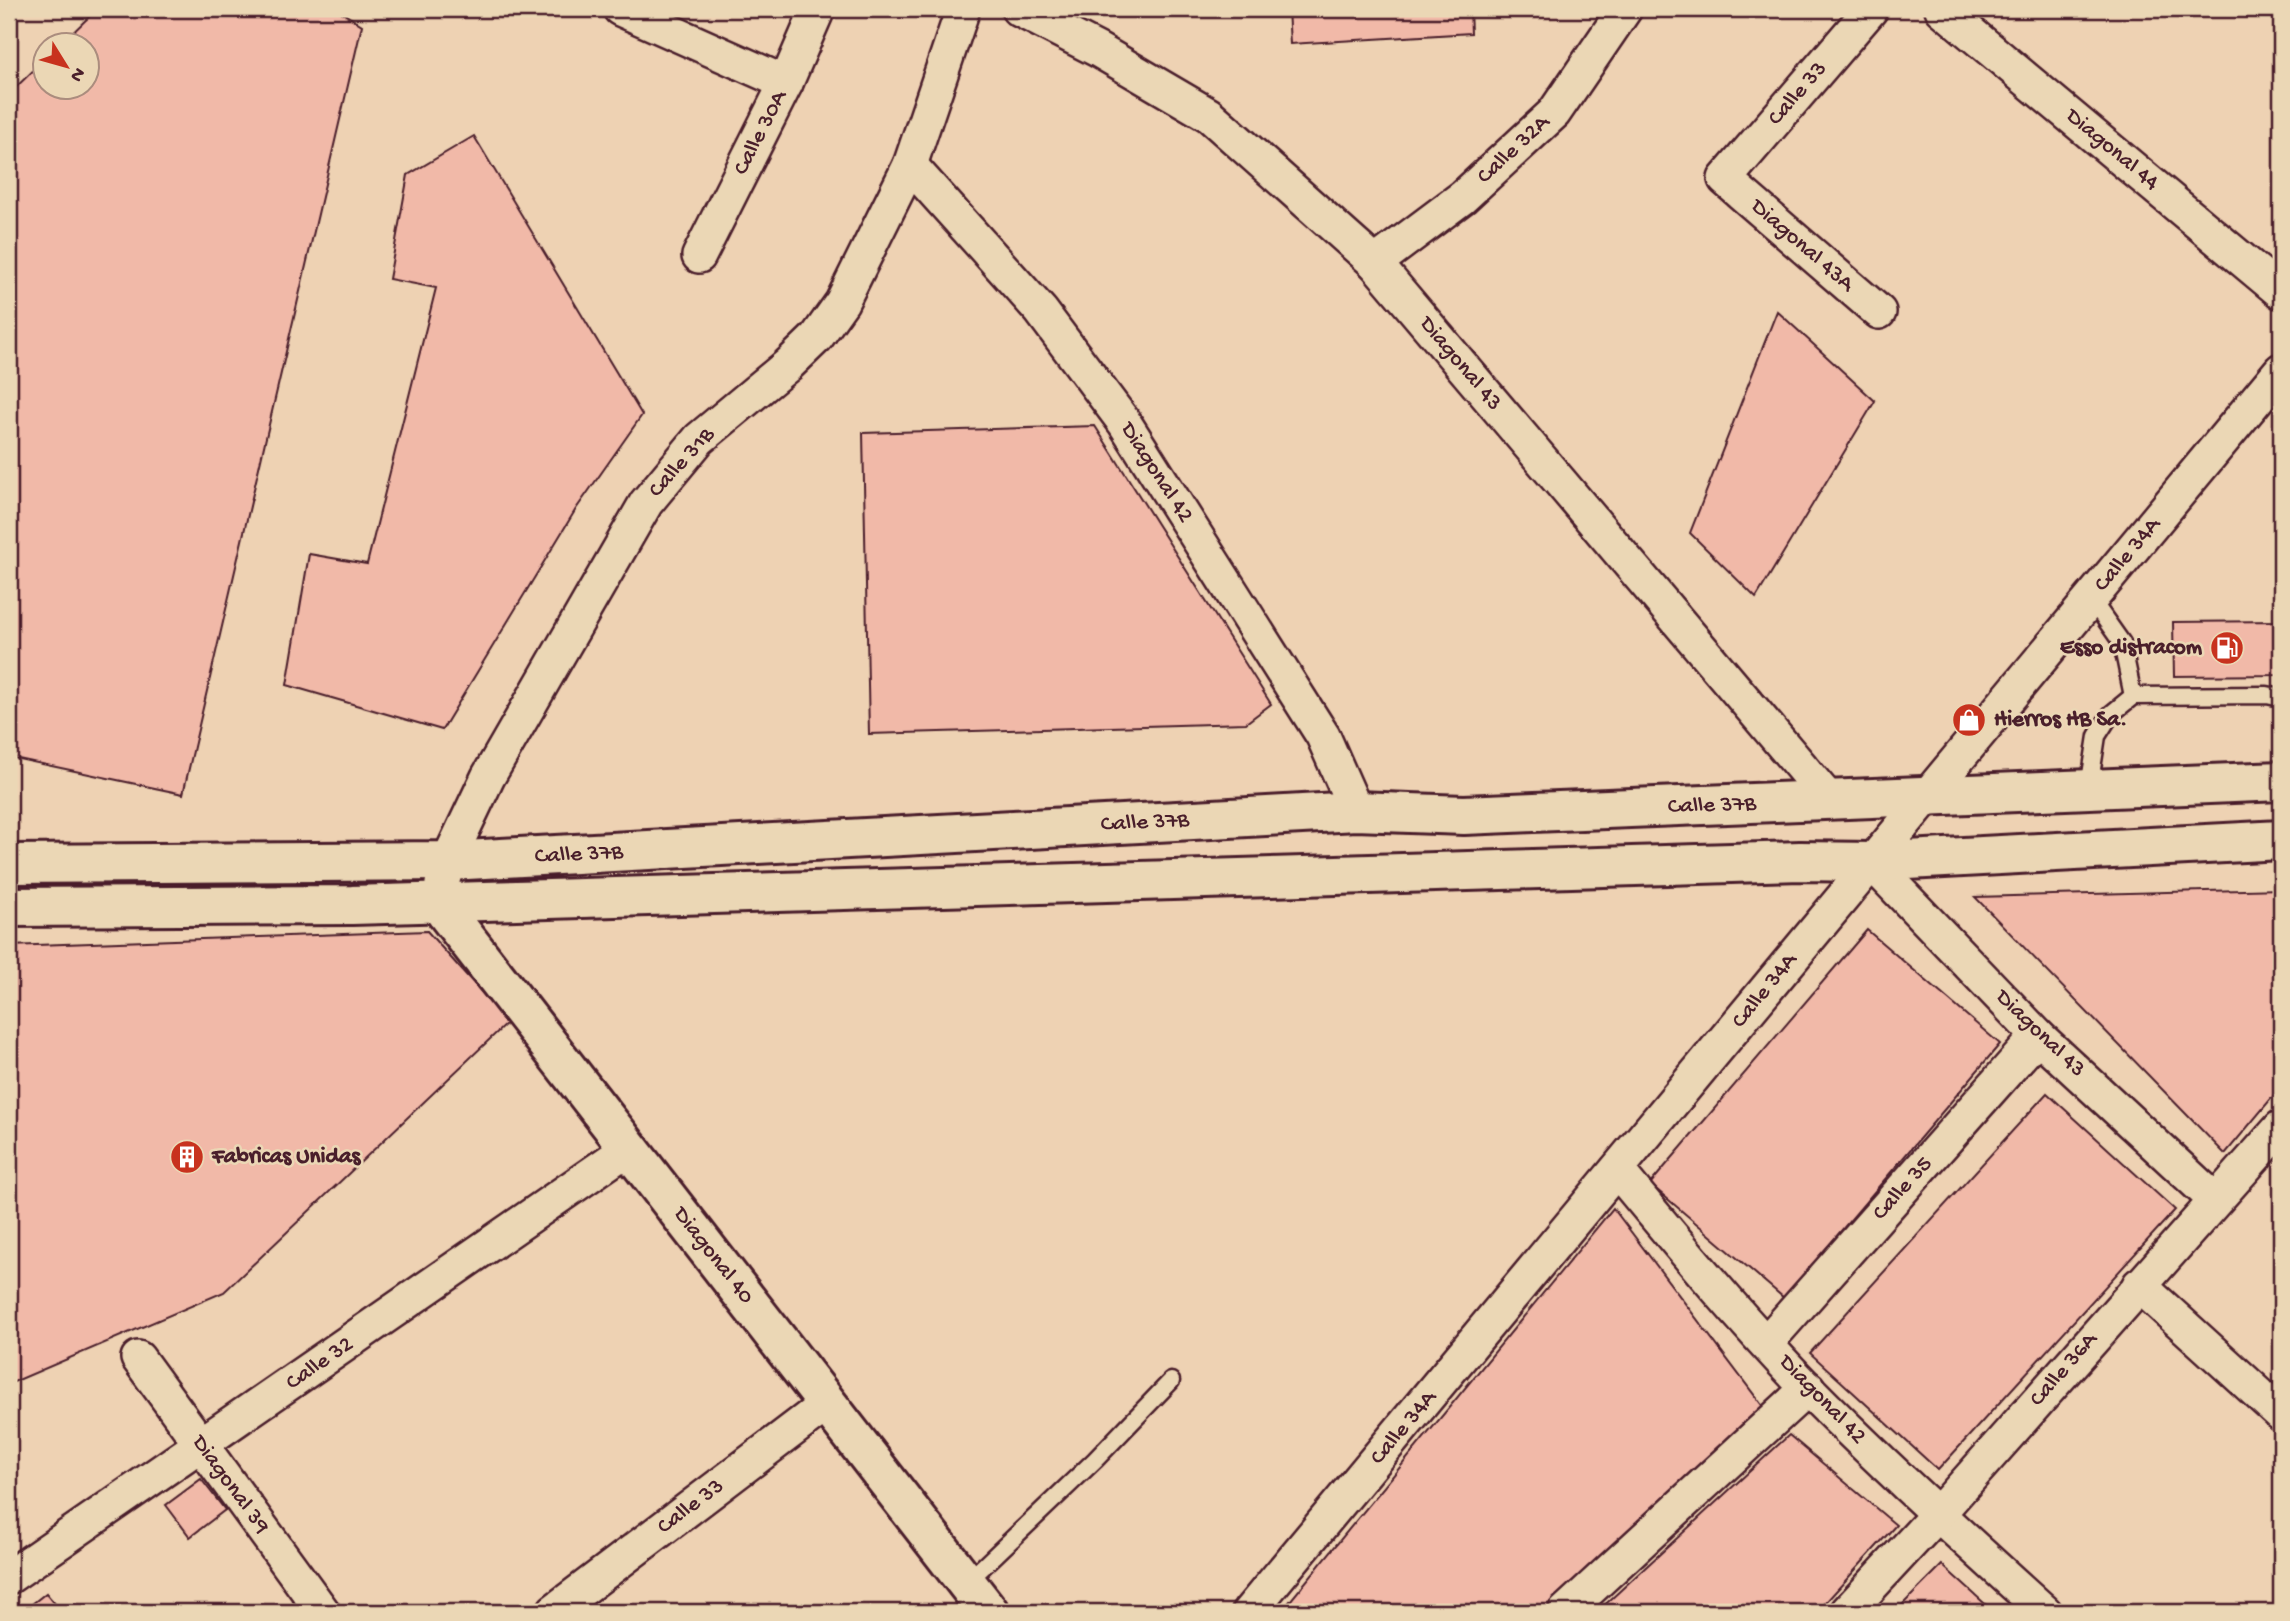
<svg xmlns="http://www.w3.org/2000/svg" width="2290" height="1621" font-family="'Gochi Hand',sans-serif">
  <rect width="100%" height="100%" fill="#eed2b3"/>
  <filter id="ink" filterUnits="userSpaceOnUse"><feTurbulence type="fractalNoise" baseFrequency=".0143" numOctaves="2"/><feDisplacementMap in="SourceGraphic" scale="14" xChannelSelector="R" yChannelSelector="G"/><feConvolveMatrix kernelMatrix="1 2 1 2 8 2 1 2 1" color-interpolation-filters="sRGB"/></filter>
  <g filter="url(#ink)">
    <g fill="#f1b9a8" stroke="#4a1f2b" stroke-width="2">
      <path d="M97,9h239l26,16 -179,769 -174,-37v-663l37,-36v30h42v-42h-29z"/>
      <path d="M1288,9h182l1,24 -181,11z"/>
      <path d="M474,136l168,279 -66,94 -134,221 -155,-45 22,-131 58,10 69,-276 -47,-9 19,-104z"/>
      <path d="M1777,311l98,90 -119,197 -66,-65z"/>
      <path d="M1095,426l176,278 -25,19 -377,11 -6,-301z"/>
      <path d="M2281,621v54l-107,1 -1,-54z"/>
      <path d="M2281,889v198l-56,67 -250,-257z"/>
      <path d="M1867,930l133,114 -216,254 -134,-114z"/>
      <path d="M427,931l81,91 -284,270 -215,92v-438z"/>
      <path d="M2047,1093l128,117 -237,260 -128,-117z"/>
      <path d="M1613,1208l151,200 -217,204h-266z"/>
      <path d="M1789,1435l107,90 -79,87h-220z"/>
      <path d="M201,1479l24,31 -35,27 -24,-32z"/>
      <path d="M1942,1565l52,47h-99z"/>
      <path d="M46,1593l16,19h-40z"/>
    </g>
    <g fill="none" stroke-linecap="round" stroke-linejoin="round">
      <g stroke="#4a1f2b" stroke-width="21">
        <g id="lane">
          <path d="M2091,599l31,44 11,53"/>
          <path d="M2089,788l8,-52 14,-22 22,-18 134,-1 14,3"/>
          <path d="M966,1583l129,-123 76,-79"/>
        </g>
      </g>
      <g stroke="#4a1f2b" stroke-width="38">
        <g id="street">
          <path d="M620,9l166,74"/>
          <path d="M1018,9l80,41 111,65 166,148 456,539"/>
          <path d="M1871,9l-146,170 154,133"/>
          <path d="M1942,9l339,283"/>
          <path d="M910,165l131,146 83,111 199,314 33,75"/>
          <path d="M699,256l87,-173 32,-74"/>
          <path d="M1375,263l88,-66 91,-84 71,-104"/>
          <path d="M1871,862l167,174 177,164"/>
          <path d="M442,884l6,-23 40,-84 158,-274 53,-64 89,-74 29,-28 25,-35 68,-137 53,-156"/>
          <path d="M1617,1170c62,75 124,150 192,220 76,77 156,150 236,222"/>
          <path d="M2139,1285l142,129"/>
          <path d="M1767,1342l271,-306"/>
          <path d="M138,1358l185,254"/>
          <path d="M9,1577l620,-429"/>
          <path d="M554,1611l274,-208"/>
          <path d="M1249,1612l1032,-1242"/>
          <path d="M1565,1612l243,-224"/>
          <path d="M1847,1612l90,-97 344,-388"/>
        </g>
      </g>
      <g stroke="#4a1f2b" stroke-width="44">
        <g id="secondary">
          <path d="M9,864l439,-3 908,-50 108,4 817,-34"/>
          <path d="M437,901l552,711"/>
          <path d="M9,907l343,-2 1448,-44 71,1 410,-22"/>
        </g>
      </g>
      <use href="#lane" stroke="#ebd7b5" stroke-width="16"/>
      <use href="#street" stroke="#ebd7b5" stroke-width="33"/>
      <use href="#secondary" stroke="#ebd7b5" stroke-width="38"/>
    </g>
  </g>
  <defs>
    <g id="fuel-disc" transform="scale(1.75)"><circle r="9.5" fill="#c8321e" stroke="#ebd7b5"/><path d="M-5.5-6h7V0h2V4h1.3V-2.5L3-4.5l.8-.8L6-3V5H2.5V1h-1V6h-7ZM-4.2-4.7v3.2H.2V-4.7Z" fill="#fff"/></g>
    <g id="shop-disc" transform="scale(1.75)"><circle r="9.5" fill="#c8321e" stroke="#ebd7b5"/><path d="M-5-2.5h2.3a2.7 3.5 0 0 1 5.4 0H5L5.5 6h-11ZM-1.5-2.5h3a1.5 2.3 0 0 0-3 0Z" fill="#fff"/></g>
    <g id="building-disc" transform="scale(1.75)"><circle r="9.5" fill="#c8321e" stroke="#ebd7b5"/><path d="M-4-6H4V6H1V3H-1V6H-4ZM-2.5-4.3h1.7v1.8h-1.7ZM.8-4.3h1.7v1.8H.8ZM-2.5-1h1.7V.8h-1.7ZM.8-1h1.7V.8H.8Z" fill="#fff"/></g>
  </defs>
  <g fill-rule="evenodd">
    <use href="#fuel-disc" x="2227" y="648"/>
    <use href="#shop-disc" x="1969" y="720"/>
    <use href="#building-disc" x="187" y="1157"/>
  </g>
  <g text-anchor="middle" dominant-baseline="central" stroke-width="5" stroke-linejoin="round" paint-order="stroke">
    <g font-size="23" fill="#4a1f2b" stroke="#ebd7b5">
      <text transform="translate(1798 94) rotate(-49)">Calle 33</text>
      <text transform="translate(761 133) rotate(-63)">Calle 30A</text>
      <text transform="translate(1514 150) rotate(-43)">Calle 32A</text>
      <text transform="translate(2112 150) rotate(40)">Diagonal 44</text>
      <text transform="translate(1802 246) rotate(41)">Diagonal 43A</text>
      <text transform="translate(1460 364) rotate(50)">Diagonal 43</text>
      <text transform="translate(682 463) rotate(-48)">Calle 31B</text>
      <text transform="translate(1156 473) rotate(57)">Diagonal 42</text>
      <text transform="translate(2128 555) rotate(-50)">Calle 34A</text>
      <text transform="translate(1712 806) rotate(-2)">Calle 37B</text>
      <text transform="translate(1145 823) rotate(-3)">Calle 37B</text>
      <text transform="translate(579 855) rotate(-3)">Calle 37B</text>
      <text transform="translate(1765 991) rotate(-51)">Calle 34A</text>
      <text transform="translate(2040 1034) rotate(44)">Diagonal 43</text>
      <text transform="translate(1903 1189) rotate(-48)">Calle 35</text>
      <text transform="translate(713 1256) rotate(52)">Diagonal 40</text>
      <text transform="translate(320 1364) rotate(-35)">Calle 32</text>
      <text transform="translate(2064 1370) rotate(-49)">Calle 36A</text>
      <text transform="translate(1822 1400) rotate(46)">Diagonal 42</text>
      <text transform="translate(1404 1428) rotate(-50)">Calle 34A</text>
      <text transform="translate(230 1485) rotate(54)">Diagonal 39</text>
      <text transform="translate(691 1507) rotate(-37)">Calle 33</text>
    </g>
    <g font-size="23" font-weight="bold" fill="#4a1f2b" stroke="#ebd7b5" text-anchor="start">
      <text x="2202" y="648" text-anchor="end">Esso distracom</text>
      <text x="1994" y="720">Hierros HB Sa.</text>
      <text x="212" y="1157">Fabricas Unidas</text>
    </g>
  </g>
  <rect width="2290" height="1621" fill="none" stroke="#ebd7b5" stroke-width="35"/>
  <rect x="18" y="18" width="2255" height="1586" fill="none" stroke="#4a1f2b" stroke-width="2.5" filter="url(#ink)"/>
  <g transform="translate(66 66) rotate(127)"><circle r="33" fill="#ebd7b5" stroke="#ab8d7e" stroke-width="2"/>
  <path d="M0-5L12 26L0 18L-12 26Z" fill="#c8321e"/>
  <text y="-10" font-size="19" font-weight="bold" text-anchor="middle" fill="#4a1f2b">N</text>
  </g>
</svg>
